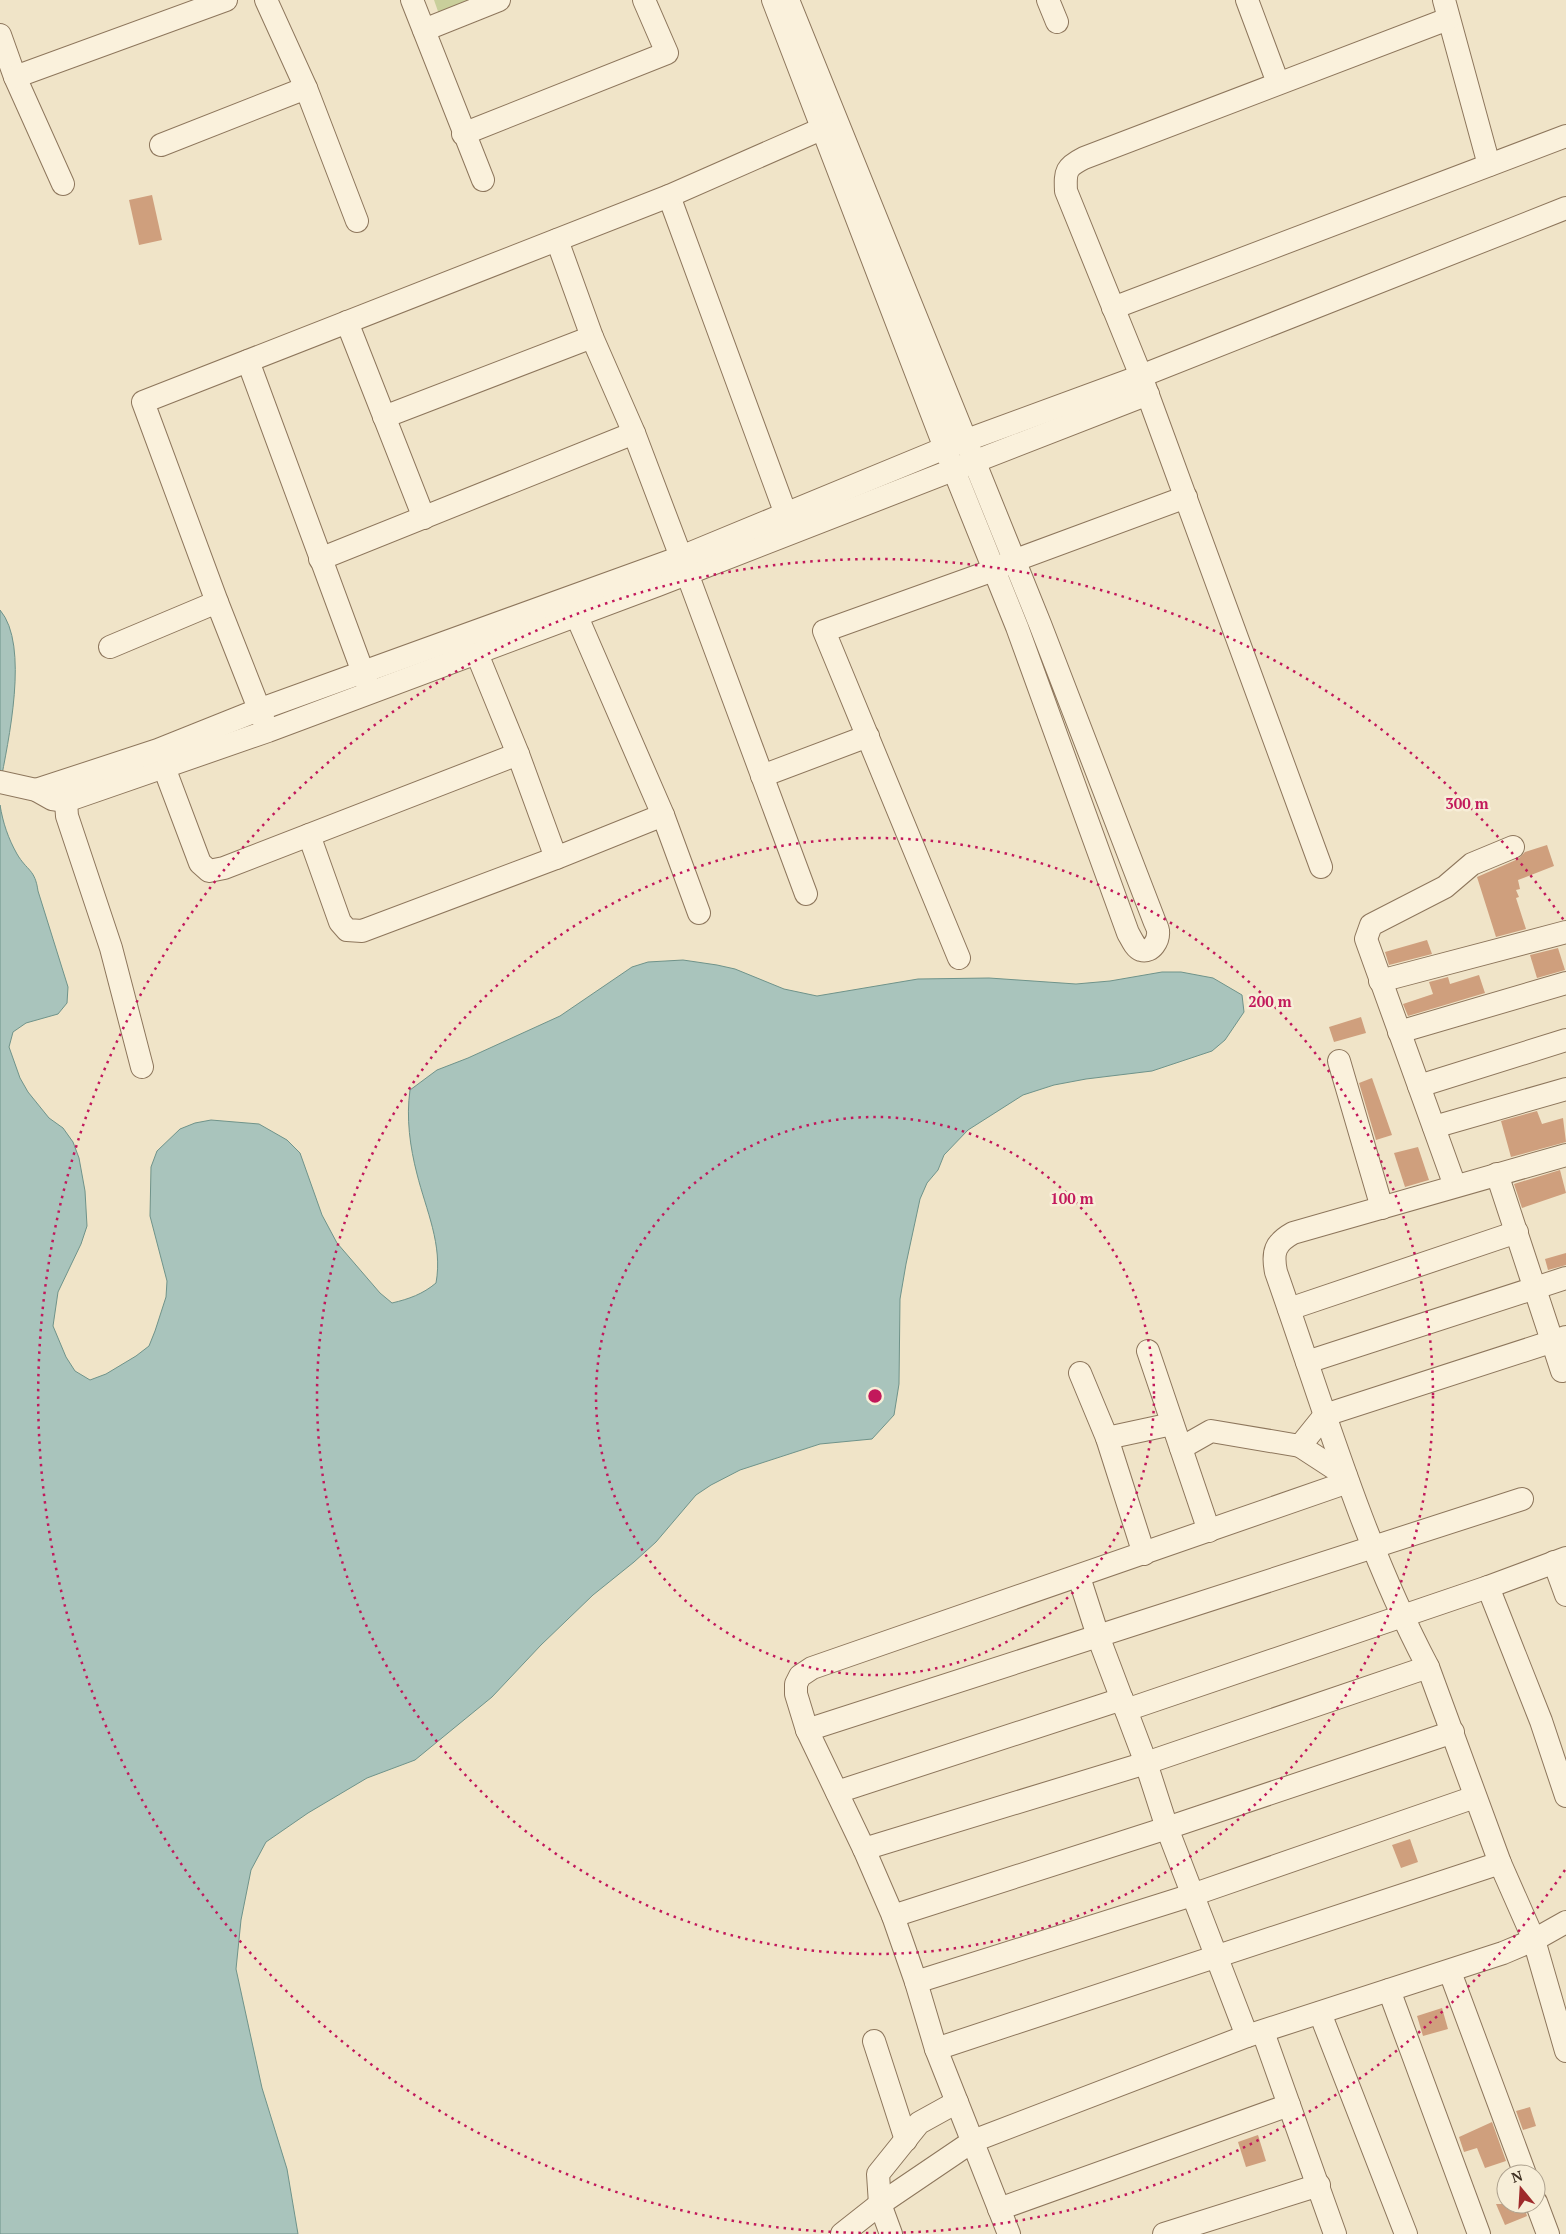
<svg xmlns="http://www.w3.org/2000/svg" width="1566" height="2234" font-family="'PT Serif',serif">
  <rect width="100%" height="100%" fill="#f0e4c8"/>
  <path fill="#c9cf9b" d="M434,0h56l-49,20z"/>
  <g fill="#a9c4bc" stroke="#6f938a">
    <path d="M0,610c30,35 8,132 0,175z"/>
    <path d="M0,805c3,18 8,33 17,49 10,17 18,15 21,37l30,96 -1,16 -9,11 -32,9 -13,9 -4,15 11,31 8,14 21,26 14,10 10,14 6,16 6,33 2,35 -6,18 -23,48 -5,34 13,31 9,14 15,9 16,-6 30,-18 13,-10 6,-15 11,-34 1,-16 -17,-65 1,-49 6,-16 23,-22 15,-6 16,-3 48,4 28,16 13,13 22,62 15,28 43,50 12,10c17,-4 31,-9 44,-20 7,-38 -10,-73 -19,-109 -7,-27 -11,-56 -7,-84l27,-20 31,-12 92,-42 72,-49 16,-5 35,-2 34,5 18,4 49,20 33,7 101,-17 71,-1 87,6 34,-3 52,-9h19l32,6 29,17 2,17 -19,28 -13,11 -60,20 -66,8 -32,6 -31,10 -55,35 -24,25 -6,15 -11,13 -7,16 -14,65 -6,35 -1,85 -5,31 -22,24 -52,5 -80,26 -29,15 -15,10 -40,47 -22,20 -41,33 -52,50 -49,52 -77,63 -48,18 -59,35 -42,29 -15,28 -10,50 -5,49 26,119 25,81 11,65h-298z"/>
  </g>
  <g fill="#cf9f7d">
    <path d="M152,195l10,45 -23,5 -10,-45z"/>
    <path d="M1547,845l7,21 -36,14 2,9 -4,1 3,7 -3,1 10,31 -30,8 -19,-60 41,-18 7,-7z"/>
    <path d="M1427,940l5,14 -43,11 -4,-13z"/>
    <path d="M1558,948l7,22 -28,8 -7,-23z"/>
    <path d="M1479,975l6,18 -77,23 -5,-12 30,-10 -4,-12 19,-5 2,7z"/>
    <path d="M1361,1017l5,16 -32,9 -5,-15z"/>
    <path d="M1372,1078l20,57 -16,5 -17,-57z"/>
    <path d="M1537,1111l5,13 21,-6 3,24 -55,15 -10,-36z"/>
    <path d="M1418,1147l11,33 -24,7 -11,-34z"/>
    <path d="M1560,1170l6,23 -44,15 -8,-24z"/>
    <path d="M1566,1253v12l-18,5 -3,-11z"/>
    <path d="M1410,1839l8,23 -17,6 -9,-23z"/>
    <path d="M1442,2008l6,21 -25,7 -6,-20z"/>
    <path d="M1530,2107l6,19 -13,4 -7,-19z"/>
    <path d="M1492,2122l14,39 -21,7 -8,-20 -13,4 -5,-15z"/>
    <path d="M1258,2135l8,26 -20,6 -8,-25z"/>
    <path d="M1496,2204h27l4,12 -22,9z"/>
  </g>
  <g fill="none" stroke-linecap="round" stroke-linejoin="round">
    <g stroke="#8d765c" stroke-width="24">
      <g id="minor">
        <path d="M266,0l40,88"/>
        <path d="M412,0l71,180"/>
        <path d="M773,0l172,448 72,179 111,306c3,5 7,15 13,17 11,3 18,-10 17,-19 0,-3 -3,-8 -4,-11l-114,-296 -252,-624"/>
        <path d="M1048,0l9,22"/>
        <path d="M1247,0l31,83"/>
        <path d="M1444,0l45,165"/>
        <path d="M424,30l75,-30"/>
        <path d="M0,35l15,42 48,107"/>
        <path d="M15,77l211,-77"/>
        <path d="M463,134l204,-81 -23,-53"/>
        <path d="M161,145l145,-57 51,133"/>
        <path d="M669,196l122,332"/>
        <path d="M557,240l35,97 42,96 47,124 125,337"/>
        <path d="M1113,308l453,-172"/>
        <path d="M347,322l77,196"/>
        <path d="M248,361l120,325"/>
        <path d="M384,417l208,-80"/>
        <path d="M320,559l314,-126"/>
        <path d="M571,603l92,212"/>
        <path d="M471,639l47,115"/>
        <path d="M110,647l107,-45"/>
        <path d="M265,724l-48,-122 -74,-200 526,-206 166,-73"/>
        <path d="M159,754l41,109 9,8 15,-3 294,-114 38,104 107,-43 36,98"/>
        <path d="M762,776l106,-40"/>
        <path d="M0,782l36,8 16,9 14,2 202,-70 390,-146 490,-191"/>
        <path d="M65,788l2,28 44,132 31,119"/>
        <path d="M36,790l122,-40 100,-40 423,-153 264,-109 196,-72 425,-168"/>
        <path d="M309,835l31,87 7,8 15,1 194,-73"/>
        <path d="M1321,867l-180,-491 -75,-185c-1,-20 0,-24 18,-33l364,-139"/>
        <path d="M959,958l-135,-327 170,-61 19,-9 173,-64"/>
        <path d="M1380,981l186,-49"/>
        <path d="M1399,1032l167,-49"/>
        <path d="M1339,1061l43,147"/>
        <path d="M1419,1086l147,-46"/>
        <path d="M1434,1127l132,-38"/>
        <path d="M1497,1174l65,197"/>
        <path d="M1455,1186l-89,-247 5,-14 74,-38 27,-23 41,-17"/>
        <path d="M1289,1309l228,-77"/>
        <path d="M1148,1351l61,180"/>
        <path d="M1307,1362l259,-84"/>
        <path d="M1080,1373l27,65 37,116"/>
        <path d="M1107,1438l65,-14"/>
        <path d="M1300,1446l46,30"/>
        <path d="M1181,1448l30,-17 89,15 25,-31 241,-78"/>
        <path d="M1566,1558l-78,29 53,134 25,75"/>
        <path d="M1554,1562l12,33"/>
        <path d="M1079,1577l19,59 48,127 21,65 80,208"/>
        <path d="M1428,1667c-66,-125 -105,-262 -152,-395 -4,-20 -1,-29 17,-39l273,-78"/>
        <path d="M1126,1710l362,-123"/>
        <path d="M807,1730l715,-231"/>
        <path d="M837,1792l285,-93"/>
        <path d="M864,1849l282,-86 282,-96 72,196 34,77 32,111"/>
        <path d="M893,1916l274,-88 286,-96"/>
        <path d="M1450,1972l75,202"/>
        <path d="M916,1982l276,-87 283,-98"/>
        <path d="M1389,1990l90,244"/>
        <path d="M1320,2013l86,221"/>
        <path d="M1263,2032l72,202"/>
        <path d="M874,2041l32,99"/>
        <path d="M936,2049l564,-186"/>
        <path d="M1536,2202l12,32"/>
        <path d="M999,2209l290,-104"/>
        <path d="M842,2234l38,-30 93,-63 274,-105 256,-83 31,-13 32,-18"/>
        <path d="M891,2234l-11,-30 -2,-30 41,-51 38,-21"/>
        <path d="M1009,2234l-73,-185 -20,-67 -23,-66 -29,-67 -57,-119 -11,-36v-10l4,-8 12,-8 536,-186"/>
        <path d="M1164,2234l155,-49"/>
      </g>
    </g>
    <use href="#minor" stroke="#faf1dc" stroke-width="22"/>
  </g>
  <g fill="none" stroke="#c2185b" stroke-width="2.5" stroke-dasharray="2.5 5">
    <circle cx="875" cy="1396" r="279"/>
    <circle cx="875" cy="1396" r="558"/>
    <path d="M1565 1870A837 837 0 1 1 1565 922"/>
  </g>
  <circle cx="875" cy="1396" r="8" fill="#c2185b" stroke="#f7eed8" stroke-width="2.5"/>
  <g font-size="15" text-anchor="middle" font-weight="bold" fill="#c2185b" stroke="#f7eed8" stroke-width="5" stroke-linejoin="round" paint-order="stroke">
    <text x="1467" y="809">300 m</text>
    <text x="1270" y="1007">200 m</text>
    <text x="1072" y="1204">100 m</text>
  </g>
  <g transform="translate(1521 2189) rotate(342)"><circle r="24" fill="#f7eed8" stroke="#ada18e"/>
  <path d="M0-4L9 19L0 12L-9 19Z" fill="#9e2a2b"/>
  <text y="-8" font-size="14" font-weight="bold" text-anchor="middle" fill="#3d2e20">N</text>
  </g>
</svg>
